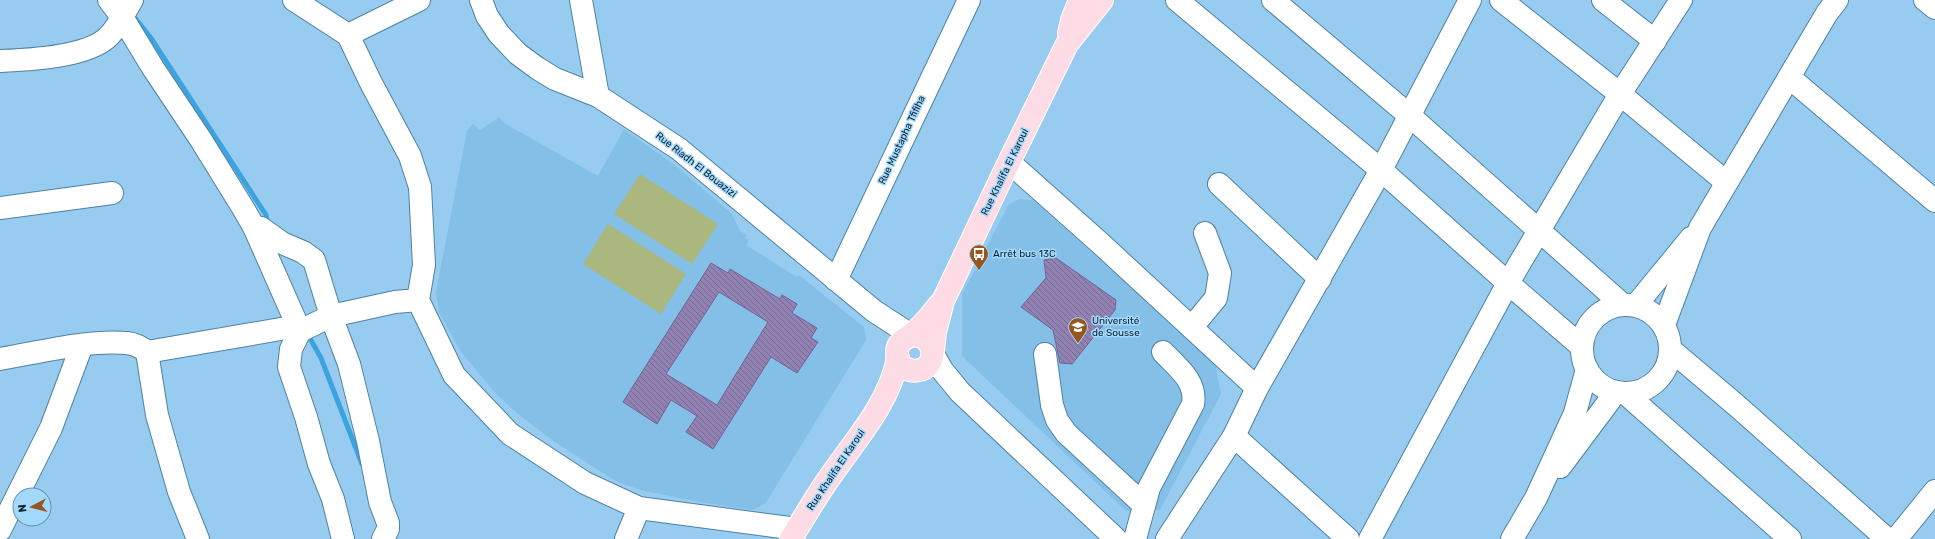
<svg xmlns="http://www.w3.org/2000/svg" width="1935" height="539" font-family="Rubik,sans-serif">
  <defs>
    <pattern id="building-back-hatch" width="6" height="6" patternUnits="userSpaceOnUse"><rect width="6" height="6" fill="#9182b3"/><path d="M-1 5l2 2M0 0l6 6M5-1l2 2" fill="none" stroke="#756a92"/></pattern>
  </defs>
  <rect width="100%" height="100%" fill="#97ccf0"/>
  <g fill="#84bfe7">
    <path d="M499,117l7,7 92,52 26,-47 52,37 56,48 8,17 7,4 -2,3 4,2 -3,5 51,32 2,-2 65,52 2,13 -101,164 -14,6 -45,-7 -62,-12 -24,-8 -19,-11 -46,-30 -31,-23 -26,-23 -37,-44 -22,-40 -3,-20 31,-161 6,-7 7,6z"/>
    <path d="M1020,199l13,1 182,163 6,31 -61,116 -34,1 -164,-155v-62l47,-90z"/>
  </g>
  <g fill="#aab77e">
    <path d="M640,174l78,50 -26,40 -78,-50z"/>
    <path d="M608,224l78,50 -25,40 -78,-50z"/>
  </g>
  <g fill="none" stroke-linecap="round" stroke-linejoin="round">
    <g stroke="#3da3de" stroke-width="5">
      <path d="M135,18l16,20 115,177 1,9"/>
      <path d="M307,333l14,25 41,106"/>
    </g>
  </g>
  <g fill="url(#building-back-hatch)" stroke="#736393" fill-rule="evenodd">
    <path d="M1056,258l60,42 -1,10 -43,54 -12,-1 -7,-33 -32,-23 25,-29 -2,-18z"/>
    <path d="M711,263l17,10 2,-4 50,30 2,-4 15,9 -5,9 25,15 -6,10 7,4 -21,31 -26,-16 -58,92 -27,-17 11,-16 -26,-16 -14,24 -34,-22zM719,292l49,30 -51,83 -51,-31z"/>
  </g>
  <g fill="none" stroke-linecap="round" stroke-linejoin="round">
    <g stroke="#4f82a3" stroke-width="24">
      <g id="minor">
        <path d="M109,0l13,17 31,51 48,72 42,68 11,19 46,104 31,-15 64,-14 23,-2"/>
        <path d="M294,0l54,35 71,-35"/>
        <path d="M481,0l6,16 12,18 19,20 19,14 18,11 43,17 81,53 195,162 37,24"/>
        <path d="M581,0l17,96"/>
        <path d="M1177,0l204,170 127,113 74,64"/>
        <path d="M1273,0l137,116 213,189"/>
        <path d="M1501,0l119,94 106,88"/>
        <path d="M1603,0l52,41"/>
        <path d="M1925,0l10,8"/>
        <path d="M348,35l23,48 39,73 10,31 4,78 -6,35 36,75 56,59 75,49 54,25 158,21"/>
        <path d="M0,61c28,-1 89,-4 109,-25 9,-9 16,-25 23,-36"/>
        <path d="M1790,78l145,123"/>
        <path d="M1009,162l91,81 157,145"/>
        <path d="M1219,184l101,95"/>
        <path d="M0,208l112,-15"/>
        <path d="M254,227l7,1 21,15 21,9 11,8 17,56 18,48 19,77 12,61 8,21v6l-5,10"/>
        <path d="M836,280l133,-280"/>
        <circle cx="1626" cy="349" r="44"/>
        <path d="M1636,305l55,-67"/>
        <path d="M1664,325l36,-97 127,-215 10,-13"/>
        <path d="M1192,327l24,-29 4,-25 -15,-40"/>
        <path d="M300,331l-9,18 -2,18 17,50 13,47 14,35 10,40"/>
        <path d="M1671,350l65,55 151,134"/>
        <path d="M147,352l151,-26"/>
        <path d="M933,354l9,16 18,22 156,147"/>
        <path d="M1045,354l7,51 5,15 9,13 78,72"/>
        <path d="M0,359c41,-7 85,-19 127,-16 8,1 14,4 20,9l10,63 22,77 19,47"/>
        <path d="M1625,393l165,146"/>
        <path d="M1560,467l56,-75"/>
        <path d="M0,530l51,-102 31,-83"/>
        <path d="M626,539l13,-31"/>
        <path d="M1135,539l14,-51 44,-84c4,-23 -16,-37 -30,-52"/>
        <path d="M1167,539l67,-103"/>
        <path d="M1348,539l-114,-103 23,-48 124,-218 89,-170"/>
        <path d="M1370,539l138,-256 112,-189 61,-94"/>
        <path d="M1512,539l24,-41 39,-85 12,-44"/>
        <path d="M1896,539l39,-48"/>
      </g>
    </g>
    <g stroke="#fff" stroke-width="24">
      <g id="major">
        <path d="M1069,33l3,-13 8,-20"/>
        <path d="M911,335l12,2 8,8c9,33 -36,33 -34,7 0,-4 2,-8 5,-11 3,-3 7,-4 10,-7 11,-8 19,-19 27,-29"/>
        <path d="M933,351l2,-19 8,-31 66,-139 58,-118 35,-44"/>
        <path d="M791,539c13,-22 26,-44 41,-65 25,-36 57,-71 66,-116"/>
      </g>
    </g>
    <use href="#minor" stroke="#fff" stroke-width="22"/>
    <use href="#major" stroke="#fddce6" stroke-width="22"/>
  </g>
  <defs>
    <g id="bus-pin" transform="scale(1)"><path d="M0 17L-7.5 6A9.5 9.5 0 1 1 7.5 6Z" fill="#96571e" stroke="#a4d9fe"/><path d="M-5-6H5V4H4V6H2V4H-2V6H-4V4H-5ZM-3.5-4V0h7V-4ZM-3.5 1.2v1.5H-2V1.2ZM2 1.2v1.5H3.5V1.2Z" fill="#fff"/></g>
    <g id="university-pin" transform="scale(1)"><path d="M0 17L-7.5 6A9.5 9.5 0 1 1 7.5 6Z" fill="#96571e" stroke="#a4d9fe"/><path d="M0-5L7-2L0 1L-7-2ZM-4 1L0 2.5L4 1V4Q0 6-4 4Z" fill="#fff"/></g>
  </defs>
  <g fill-rule="evenodd">
    <use href="#bus-pin" x="979" y="254"/>
    <use href="#university-pin" x="1078" y="327"/>
  </g>
  <g text-anchor="middle" dominant-baseline="central" stroke-width="3" stroke-linejoin="round" paint-order="stroke">
    <g font-size="10" fill="#0e2330" stroke="#a4d9fe">
      <text transform="translate(902 140) rotate(-65)">Rue Mustapha Tfifiha</text>
      <text transform="translate(696 165) rotate(38)">Rue Riadh El Bouazizi</text>
      <text transform="translate(1005 172) rotate(-64)">Rue Khalifa El Karoui</text>
      <text transform="translate(836 470) rotate(-56)">Rue Khalifa El Karoui</text>
    </g>
    <g font-size="10" fill="#0e2330" stroke="#a4d9fe" text-anchor="start">
      <text x="993" y="254">Arrêt bus 13C</text>
      <text x="1092" y="321">Université<tspan x="1092" dy="12">de Sousse</tspan></text>
    </g>
  </g>
  <g transform="translate(32 507) rotate(263)"><circle r="19" fill="#a4d9fe" stroke="#6890ac"/>
  <path d="M0-3L7 15L0 10L-7 15Z" fill="#96571e"/>
  <text y="-6" font-size="11" font-weight="bold" text-anchor="middle" fill="#0e2330">N</text>
  </g>
</svg>
